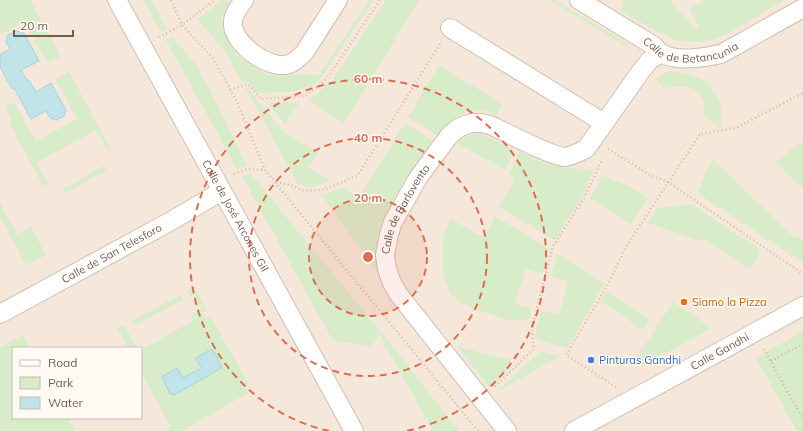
<svg xmlns="http://www.w3.org/2000/svg" width="803" height="431" font-family="Mulish,sans-serif">
  <rect width="100%" height="100%" fill="#fdf6ec"/>
  <path fill="#f5e8da" fill-rule="evenodd" d="M0,0h803v431h-803zM13,348h128v70h-128z"/>
  <g fill="#d8ecc9">
    <path d="M0,0h30l31,56 -13,7 -24,-41 -24,13z"/>
    <path d="M143,0h9l15,29 -6,3z"/>
    <path d="M223,0h4l3,2 -8,14v6l3,13 11,20 31,20h52l50,-75h5l-50,74c-16,22 -41,17 -66,19 -5,-6 -8,-12 -16,-12l-17,-30 -28,-32z"/>
    <path d="M386,0h33l-75,123 -35,-22 23,-21z"/>
    <path d="M550,0h5l68,41 4,4 -2,1z"/>
    <path d="M623,0h47l26,30 4,-2 -11,-19 16,-9h80l-60,35 -11,5 -12,2 -25,-1 -9,-4 -48,-26z"/>
    <path d="M172,36l26,31 22,43 27,56 -10,3 -71,-129z"/>
    <path d="M439,65l63,39 -6,12c-26,-14 -41,0 -59,19l-29,-18z"/>
    <path d="M669,71c33,1 60,21 51,57l-16,-12c2,-28 -14,-34 -40,-28l-9,-10z"/>
    <path d="M69,72l42,77 -3,2 -12,-21 -60,33 12,21 -5,2 -34,-64 3,-2 -7,-12 9,-6 22,39 41,-22 -21,-40z"/>
    <path d="M248,88l34,42 36,23 -9,15 20,12c-10,7 -20,9 -31,4l-52,-95z"/>
    <path d="M267,102l32,1 -14,22z"/>
    <path d="M405,123l28,18c-16,20 -29,39 -41,61 -6,10 -12,20 -14,31 -3,13 -3,27 0,40l-57,-79 10,-1 10,-6 18,11z"/>
    <path d="M475,133l6,1 33,16 -9,20 -48,-27 4,-4z"/>
    <path d="M803,142v45l-7,-4 -20,-21 16,-13z"/>
    <path d="M520,151c11,6 23,13 35,15 13,3 25,1 38,5l-10,24 -28,45 -56,-33 16,-29 -7,-4z"/>
    <path d="M712,159l81,77 10,3v24l-106,-70z"/>
    <path d="M104,166l2,5 -41,22 -2,-4z"/>
    <path d="M250,173l132,160 77,98h-26l-52,-93v-4l-10,13 -12,-3 -26,-3 -91,-165z"/>
    <path d="M602,175l35,15 11,9 -17,25 -41,-25z"/>
    <path d="M0,203l17,31 14,-7 15,28 -20,10 -26,-48z"/>
    <path d="M691,204l70,46 -11,20 -48,-32 -1,3 -53,-18 9,-15z"/>
    <path d="M495,216l54,33 -7,25 -17,-5 -10,35 17,5 -3,10 -19,2 -41,-14 -8,-4 -9,-8 -5,-10 -4,-13v-36l8,-17 33,19z"/>
    <path d="M557,254l48,29 -38,65 -30,-8 -1,-11 6,-18 17,4 9,-33 -17,-6z"/>
    <path d="M195,287l12,24 -5,2 3,6 5,-3 39,69 -4,2 3,6 -66,38h-17l6,-4 -30,-55v-22l53,-30 -3,-5 10,-6 -8,-14 -3,1 -3,-5z"/>
    <path d="M607,291l42,29 -6,10 -42,-29z"/>
    <path d="M180,295l3,5 -49,26 -2,-5z"/>
    <path d="M673,302l39,26 -68,37 -9,-5z"/>
    <path d="M124,325l13,23h-9l-11,-19z"/>
    <path d="M803,331v100h-6l-41,-73z"/>
    <path d="M23,335l7,13h-17v70h55l7,13h-75v-84z"/>
    <path d="M457,346l36,10 18,3v7l-22,21z"/>
    <path d="M541,351l19,5 -65,37z"/>
  </g>
  <g fill="#bfe3e8" stroke="#a5d3da">
    <path d="M16,31l8,2 15,28 -18,9 6,10h2l7,12 15,-9 15,27 -2,6 -7,4 -7,-2 -4,-7 -15,8 -17,-31 -2,1 -12,-22v-12l10,-6 -4,-7 2,-7z"/>
    <path d="M210,350h3l8,15 -1,4 -46,26 -4,-1 -7,-15v-3l14,-8 6,10 18,-10 -5,-10z"/>
  </g>
  <g fill="none" stroke-linecap="round" stroke-linejoin="round">
    <g stroke="#d1beb0" stroke-width="20">
      <g id="minor">
        <path id="s1" d="M117,0l237,431"/>
        <path d="M244,0c-4,6 -11,14 -11,22 -2,21 37,49 56,42 6,-2 10,-6 15,-11l34,-53"/>
        <path id="s2" d="M579,0l75,46c2,2 4,5 7,7 14,9 44,5 60,1l82,-46"/>
        <path d="M450,28l154,95"/>
        <path id="s3" d="M0,314l171,-93 51,-30"/>
        <path id="s4" d="M507,431l-108,-136 -7,-12 -5,-14 -2,-14 4,-21 4,-12 25,-44 31,-42 9,-8 13,-5h10l9,2c14,6 62,32 75,32 7,-1 15,-5 21,-8l55,-78 9,-11 11,-7"/>
        <path id="s5" d="M574,431l229,-125"/>
      </g>
    </g>
    <g stroke="#d9b8a5" stroke-width="2.5" stroke-dasharray="1 3" stroke-linecap="butt">
      <path d="M171,0l11,25 31,33 24,44 28,68 213,261"/>
      <path d="M159,37l23,-12 33,-25"/>
      <path d="M230,90l17,-6 3,2 11,13 44,-3 16,-12 9,-10 50,-74"/>
      <path d="M608,149l42,26 18,7 135,92"/>
      <path d="M234,174l13,-5 18,1"/>
      <path d="M276,182l15,3 10,5 13,1 15,-3 29,-13 82,-131"/>
      <path d="M764,349l39,70"/>
      <path d="M771,361l32,-17"/>
      <path d="M495,386l39,-37 -2,-21 21,-82 31,-48 18,-38"/>
      <path d="M616,387l-50,-32 40,-67 20,-41 74,-113 36,-6 67,-35"/>
    </g>
    <use href="#minor" stroke="#fff" stroke-width="18"/>
  </g>
  <circle cx="368" cy="257" r="59" fill="#dc6d51" fill-opacity=".12"/>
  <g fill="none" stroke="#dc6d51" stroke-width="2" stroke-dasharray="7 5">
    <circle cx="368" cy="257" r="59"/>
    <circle cx="368" cy="257" r="119"/>
    <path d="M329 431A178 178 0 1 1 407 431"/>
  </g>
  <circle fill="#e8710a" stroke="#fffaf3" stroke-width="1.5" cx="684" cy="302" r="4"/>
  <circle fill="#3f7fe0" stroke="#fffaf3" stroke-width="1.5" cx="591" cy="360" r="4"/>
  <g text-anchor="middle" dominant-baseline="central" stroke-width="3" stroke-linejoin="round" paint-order="stroke">
    <g font-size="11" fill="#7a5c4d" stroke="#fffaf3">
      <text stroke="none"><textPath href="#s2" startOffset="127">Calle de Betancunia</textPath></text>
      <text stroke="none"><textPath href="#s4" startOffset="267">Calle de Barlovento</textPath></text>
      <text stroke="none"><textPath href="#s1" startOffset="246">Calle de José Arcones Gil</textPath></text>
      <text stroke="none"><textPath href="#s3" startOffset="127">Calle de San Telesforo</textPath></text>
      <text stroke="none"><textPath href="#s5" startOffset="166">Calle Gandhi</textPath></text>
    </g>
    <g font-size="11" fill="#c56008" stroke="#fffaf3" text-anchor="start">
      <text x="692" y="302">Siamo la Pizza</text>
    </g>
    <g font-size="11" fill="#366cbe" stroke="#fffaf3" text-anchor="start">
      <text x="599" y="360">Pinturas Gandhi</text>
    </g>
  </g>
  <circle cx="368" cy="257" r="6" fill="#dc6d51" stroke="#fffaf3" stroke-width="2"/>
  <g font-size="12" text-anchor="middle" font-weight="bold" fill="#dc6d51" stroke="#fffaf3" stroke-width="3" stroke-linejoin="round" paint-order="stroke">
    <text x="368" y="83">60 m</text>
    <text x="368" y="142">40 m</text>
    <text x="368" y="202">20 m</text>
  </g>
  <rect x="12" y="347" width="130" height="72" fill="#fffaf3" stroke="#cabbb1"/>
  <rect x="20" y="360" width="20" height="6" fill="#ffffff" stroke="#cabbb1"/>
  <text x="48" y="367" font-size="12" fill="#7a5c4d">Road</text>
  <rect x="20" y="377" width="20" height="12" fill="#d8ecc9" stroke="#cabbb1"/>
  <text x="48" y="387" font-size="12" fill="#7a5c4d">Park</text>
  <rect x="20" y="397" width="20" height="12" fill="#bfe3e8" stroke="#cabbb1"/>
  <text x="48" y="407" font-size="12" fill="#7a5c4d">Water</text>
  <path d="M14 30v6h59v-6" fill="none" stroke="#7a5c4d" stroke-width="2"/>
  <text x="20" y="30" font-size="12" fill="#7a5c4d" stroke="#fffaf3" stroke-width="3" paint-order="stroke">20 m</text>
</svg>
